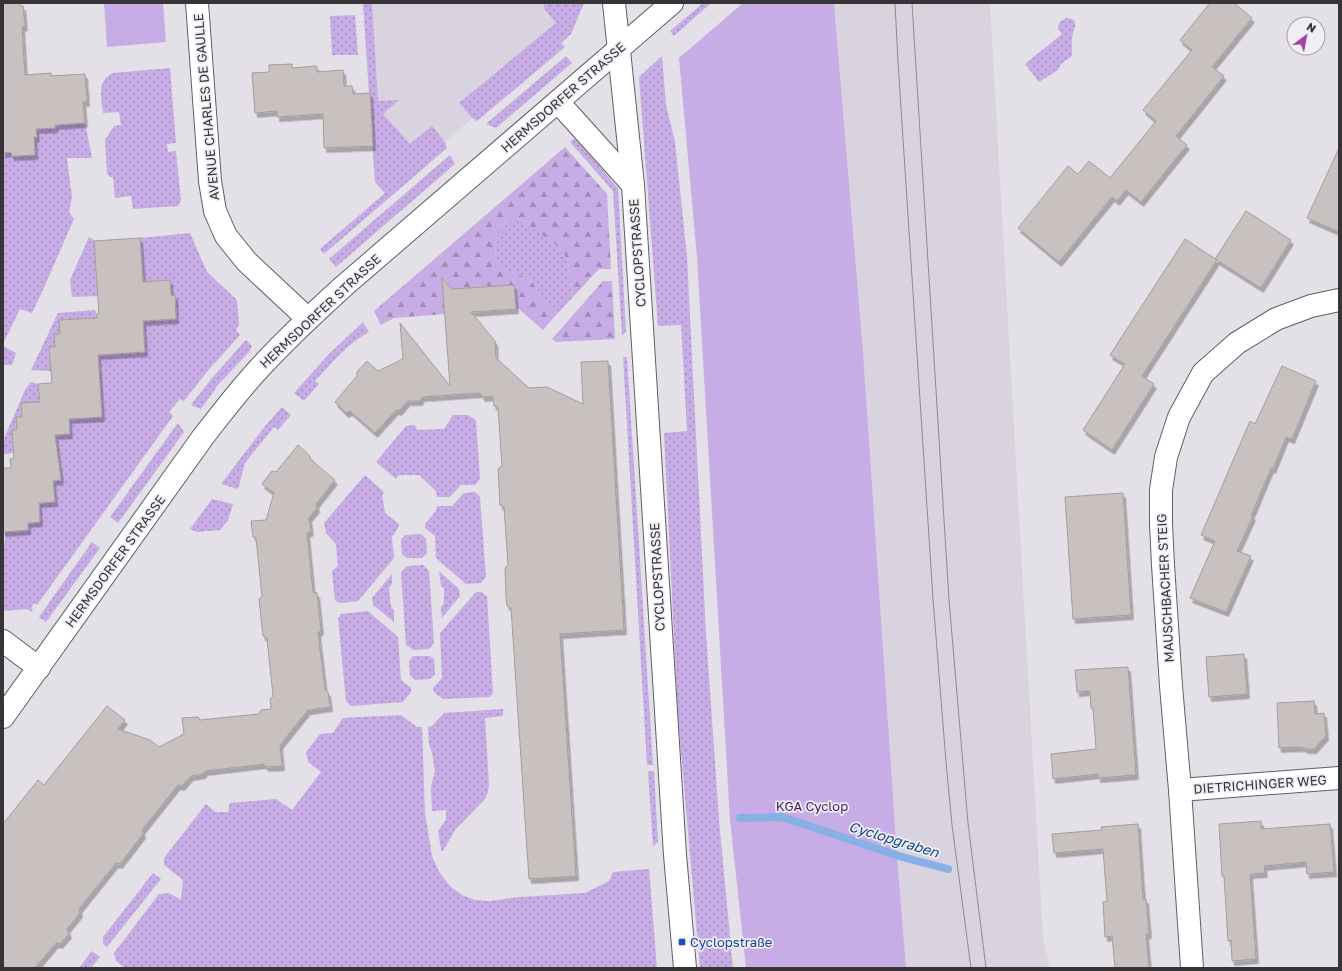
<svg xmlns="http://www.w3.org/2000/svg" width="1342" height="971" font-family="'Golos Text',sans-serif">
  <defs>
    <pattern id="grass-dots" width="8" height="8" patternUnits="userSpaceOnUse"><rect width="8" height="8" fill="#c7ace5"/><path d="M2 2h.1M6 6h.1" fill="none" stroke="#a28dba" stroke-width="1.8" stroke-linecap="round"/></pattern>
    <pattern id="forest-firs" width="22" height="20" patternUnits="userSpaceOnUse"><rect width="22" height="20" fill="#c7ace5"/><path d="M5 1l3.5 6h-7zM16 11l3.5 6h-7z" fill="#a28dba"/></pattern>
    <filter id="shadow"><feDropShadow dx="2.5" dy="4.5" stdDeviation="0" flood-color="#0004"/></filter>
  </defs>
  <rect width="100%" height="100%" fill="#e3e0e7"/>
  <g fill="#d9d3e0">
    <path d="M363,3h221l-13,31 -186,159 -10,-11z"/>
    <path d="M834,3h156l53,935 7,30h-144l-9,-112 -34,-504z"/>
  </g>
  <g fill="url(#grass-dots)">
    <path d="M363,3h9l6,98 21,-1 -16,14 27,30 22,-18 13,16 2,6 -123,106 -4,-5 65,-56 -10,-11z"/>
    <path d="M559,3h25l-13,31 -10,9 4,4 -88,74 -5,-3 -13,-15 97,-80 -12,-15v-4z"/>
    <path d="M703,3h8l-37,33 -4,-5z"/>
    <path d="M355,15l3,40h-26l-2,-39z"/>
    <path d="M1066,18c12,1 10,7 7,15 -2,7 -1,17 -1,23l-11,8 -3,6 -19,12 -14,-18 37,-30 -4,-5 1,-6z"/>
    <path d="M566,56l6,7 -76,65 -10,-4z"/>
    <path d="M662,56l4,49 9,37 12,115 19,377 13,186 14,148h-33l-22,-251 -14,-284 23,-2 -6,-106 -23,1 -19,-249z"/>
    <path d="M170,68l6,75 -9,1 1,8 8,-1 5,50 -3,5 -45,3 -2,-13 -16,2 -2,-21h-3l-3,-3 -2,-34 9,-14 7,-1 -2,-13 -16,1c-1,-16 -7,-32 10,-40z"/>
    <path d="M85,123l7,35h-25l5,39 -3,15 5,7 -32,73 -10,21 -12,-4 -17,35v-191l8,-1 1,4 23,-1 -1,-18h3l-1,-8 19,-1v-3z"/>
    <path d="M575,138l43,50 8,144 -4,3 -9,-144 -43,-49z"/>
    <path d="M450,155l5,9 -119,103 -7,-8z"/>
    <path d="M515,218l9,4 36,25 6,10 3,10 3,31 -15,16 -15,-17 -11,-17 -27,-11 -8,-10 -1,-14 3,-10 8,-11z"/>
    <path d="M190,233l17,39 30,28 2,25 -3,5 4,5 -35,39 -21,27 -4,-2 -11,13 4,4 -136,189 -3,-2 -3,5 2,2 -1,2 -5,-3 -24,2v-68h2v-11l23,-2v-7l12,-1 -1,-19 15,-1 -1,-21 8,-1 -6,-45 15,-1 -1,-20 9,4 24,-1 -2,-33h-4l-3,-31 28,1 24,-2 -8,-34 15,2 24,-1 -1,-24h-4l-1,-15 -27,2 -3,-44z"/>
    <path d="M89,237l5,3 4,56 -26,1 -2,-17z"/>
    <path d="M95,310l2,4v6l-37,14h-6l1,13 -4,24 -20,-1 27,-57z"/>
    <path d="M363,322l6,10c-22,12 -37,31 -54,49l4,3 -15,17 -10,-8 35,-39z"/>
    <path d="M246,340l6,6 -3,6 -31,33 -17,24 -10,-4 20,-26z"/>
    <path d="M3,346l13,7 -4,12h-9z"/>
    <path d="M623,357h4l26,408h-6z"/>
    <path d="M31,382l7,2 2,18 -18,15 -6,1 1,12 -3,23 -11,1v-13l22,-51z"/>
    <path d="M282,407l9,8 -13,15 -4,-3 -29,36 -7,26 -17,-5 45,-59z"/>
    <path d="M453,415h15l8,5 4,59 -5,6h-14l-11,12h-13l-1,-6 -17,-16h-20l-3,4 -20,-17 30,-36 9,-1 2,5 27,-1z"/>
    <path d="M178,423l6,9 -66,91 -8,-6z"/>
    <path d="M365,475l19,17 -2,3 3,18 14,11 -1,4 -6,9 2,21 -36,43 -18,2 -5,-3 -3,-29 6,-5 -2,-22 -10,-11 -2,-10z"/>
    <path d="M475,492l5,5 6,80 -5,6 -15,1 -30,-26 -1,-22 -10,-8v-4l11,-13 1,-5h15l12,-13z"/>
    <path d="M212,499l21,5 -5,16 -8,10 -23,2 -7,-3z"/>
    <path d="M421,534l5,5 1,14 -5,5h-15l-5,-4 -1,-14 4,-5z"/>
    <path d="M92,542l8,6 -54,74 -7,-5z"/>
    <path d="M423,565l6,6 5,72 -5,6 -16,1 -7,-5 -5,-73 6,-6z"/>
    <path d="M439,571l20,18 1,7 -18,22 -1,-11 3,-4v-14l-3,-4z"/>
    <path d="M392,574v10l-3,4 2,19 3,3v12l-21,-17 -1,-7z"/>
    <path d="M476,592h5l6,4 6,97 -3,4 -47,2 -9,-7 -1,-4 9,-10 -2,-45z"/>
    <path d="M368,611l30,26 3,43 10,8v4l-8,10 -52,4 -5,-5 -8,-82 3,-5z"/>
    <path d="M413,656h17l4,3 1,15 -5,5 -15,1 -5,-5 -1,-14z"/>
    <path d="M503,709v7l-18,2 4,67 -1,7 -3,7 -30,31 -12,21 -2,-1 -3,-19 8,-11v-10l-14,1 -1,-24 4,-16 -3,-18 -3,-9 -1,-17 4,-1 12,-13z"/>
    <path d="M401,715l16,12h5l3,86 4,24 3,19 7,16 11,14 12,9 13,5 14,1 31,-4 65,-4 24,-12 4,-9 36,-3 8,99h-532l-9,-7 -2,-8 45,-59 10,-1 12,7 2,-20 -19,-15v-7l42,-54 9,8h13l2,-9 46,-4 16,11 29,-38 -13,-10 -2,-10 14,-18 13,-1 10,-15z"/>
    <path d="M648,771h6l4,71 -5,4z"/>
    <path d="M153,873l8,6 -54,68 -4,-3v-7z"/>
    <path d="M92,951l8,6 -9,11h-12z"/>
  </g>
  <g fill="url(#forest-firs)">
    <path d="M565,147l42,47 4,75h-12l-27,29 -3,-31 -3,-10 -7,-10 -35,-25 -9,-4 -9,6 -8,11 -3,10 1,14 8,10 27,11 11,17 15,17 -14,16 -24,-21h-3l-2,-24 -71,5 2,24 -51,4 -13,7 -7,-14z"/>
    <path d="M603,281h9l3,58 -59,3 -4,-3z"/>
  </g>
  <g fill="#c7ace5">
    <path d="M104,3h59l3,39 -59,5z"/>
    <path d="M743,3h91l29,349 34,504 9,112h-160l-16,-148 -33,-563 -18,-199z"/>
  </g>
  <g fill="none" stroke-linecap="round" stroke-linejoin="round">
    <path stroke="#88b0e6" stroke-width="8" d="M740,818l42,-1 120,40 46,12"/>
  </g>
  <g fill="#c9c1c0" stroke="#a59d9b" filter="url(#shadow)">
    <path d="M3,3h17v3h3l2,20 -3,1 3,48 26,-2v3l34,-2 2,28h-4l2,21 -30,2v3l-19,1 1,8h-3l1,18 -23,1 -1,-4 -8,1z"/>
    <path d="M1210,3h24l18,15 -40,49 12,9 -48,60 11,9 -46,57 -15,-12 -9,11 -5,-4 -53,65 -41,-34 50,-62 10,8 11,-13 21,17 46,-57 -13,-11 49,-60 -12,-10z"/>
    <path d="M292,64v4l25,-2v6l26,-2 1,16h8l1,8 17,-1 3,53 -49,2 -1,-34 -46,3v-6l-22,2 -3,-40 17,-1v-7z"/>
    <path d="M1339,148v84l-32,-14z"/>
    <path d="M1246,211l45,29 -30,48 -46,-29z"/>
    <path d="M140,238l3,44 27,-2 1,16 4,-1 1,24 -33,2 2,31 -47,3 4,62 -33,2 1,15 -15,1 6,45 -8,1 2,21 -16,1 1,19 -12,1v7l-25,2v-64h8l-1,-9 4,-1 -2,-28h5l-1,-13h6l-1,-14 19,-1 -2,-18 14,-1 -3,-36h6l-1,-13h6l-1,-14 38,-2v-4h2l-5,-73z"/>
    <path d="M1185,239l32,21 -75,116 12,8 -42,66 -29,-20 42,-66 -15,-9z"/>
    <path d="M442,278l10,11 62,-4 2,24 -45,3 24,29 1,17 33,30 18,-1 36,17 -2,-42 27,-1 16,269 -64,4 16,242 -47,3 -18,-271 -4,-2 -1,-9 -1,-29 3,-3 -4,-58 -4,-2 -2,-36 4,-3 -4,-58 -4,-2 -1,-10 -10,1 -3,-4 -58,4 -2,4h-12l-9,10 -3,-1 -21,23 -25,-22 -4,2 -11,-11 22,-26v-4l10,-11 11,10 25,-12 -3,-36 50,63z"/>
    <path d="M1282,366l34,15 -24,58 -6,-2 -13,32 -2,-1 -20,48h2l-16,35 14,5 -25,56 -36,-14 25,-57 -14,-6 49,-114 5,3z"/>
    <path d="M298,445l12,11v3l25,21 -19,24 1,4 -8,10 2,13 -4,2 6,59 4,1 4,37 -3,3 7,57 3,2 2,15 -22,3 -28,35 2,21 -16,1 -2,-3 -59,7 -2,3 -12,2 -9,10 -4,-1 -36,45 1,4 -23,30 -4,-1 -37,46 1,4 -13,16 2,5 -9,10 -4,-1 -21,25h-32v-144l35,-44 6,5 63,-79 18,14 -7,9 32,11 9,7 25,-13 -2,-16 16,-1 2,3 59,-6 2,-4 10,-1 -1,-10 3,-3 -6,-58 -4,-2 -4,-37 3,-2 -3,-30 -3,-29 -3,-1 -2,-16 15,-1 8,-27 -12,-9 10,-13 4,1z"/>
    <path d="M1123,493l8,122 -58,4 -8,-122z"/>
    <path d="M1244,654l3,40 -38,3 -3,-40z"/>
    <path d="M1128,667l8,108 -38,3v-4l-45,5 -2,-25 45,-5 -3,-41h-2l-1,-17 -13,1 -2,-22z"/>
    <path d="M1314,701l1,13 9,-1 2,23 -12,13h-8l-4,-2 -23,1 -2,-45z"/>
    <path d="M1261,821v8l69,-5 4,48 -27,2 -1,-12 -42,4 1,7 -15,1 6,85 -24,2 -1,-21 -3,1 -4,-65h-2l-3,-52z"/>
    <path d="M1138,824l5,75h3l3,35h-3l3,34h-34l-3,-32 -7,1 -2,-35 4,-1 -4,-52 -49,4 -2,-19 50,-4 -1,-3z"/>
  </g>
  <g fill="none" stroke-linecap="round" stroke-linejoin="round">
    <g stroke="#615f65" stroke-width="24">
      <g id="minor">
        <path d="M197,3l13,178 5,30 11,25 21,26 61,57"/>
        <path d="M614,3l19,182 42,670 10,113"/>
        <path d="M558,102l75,83"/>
        <path d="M3,641l36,27"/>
        <path d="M1180,790l159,-12"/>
        <path d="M1192,968l-12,-178 -9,-104 -8,-121 -2,-41v-34l5,-33 13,-40 24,-44 34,-30 39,-24 35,-13 28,-6"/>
      </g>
    </g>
    <g stroke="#615f65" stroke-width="24">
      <path id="major" d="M3,717l200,-280c17,-22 34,-44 52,-64 28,-31 59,-60 90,-88l327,-282"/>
    </g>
    <use href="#minor" stroke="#fff" stroke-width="22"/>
    <use href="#major" stroke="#fff" stroke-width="22"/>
    <g stroke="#8d8b90" stroke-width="1">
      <path d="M895,3l3,59 35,537 13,163 6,63 19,143"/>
      <path d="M912,3l37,597 19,223 18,145"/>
    </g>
  </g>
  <rect fill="#1a4fb4" stroke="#f0edf4" stroke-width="1.5" x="678" y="938" width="8" height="8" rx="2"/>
  <g text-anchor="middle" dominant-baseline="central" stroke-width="3.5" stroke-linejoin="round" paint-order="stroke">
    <g font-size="13" fill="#363437" stroke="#f0edf4">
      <text transform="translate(563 97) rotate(-41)">HERMSDORFER STRASSE</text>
      <text transform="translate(206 107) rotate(-95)">AVENUE CHARLES DE GAULLE</text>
      <text transform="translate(637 253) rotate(-94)">CYCLOPSTRASSE</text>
      <text transform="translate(320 311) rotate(-43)">HERMSDORFER STRASSE</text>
      <text transform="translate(115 561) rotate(-54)">HERMSDORFER STRASSE</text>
      <text transform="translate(657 577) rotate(-93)">CYCLOPSTRASSE</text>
      <text transform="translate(1165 588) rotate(-93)">MAUSCHBACHER STEIG</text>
      <text transform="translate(1260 784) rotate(-4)">DIETRICHINGER WEG</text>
    </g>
    <g font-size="13" fill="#461f65" stroke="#f0edf4">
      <text x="812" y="806">KGA Cyclop</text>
    </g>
    <g font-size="13" fill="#164399" stroke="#f0edf4" text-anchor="start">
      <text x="690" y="942">Cyclopstraße</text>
    </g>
    <g font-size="14" font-style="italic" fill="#154888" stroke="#f0edf4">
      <text transform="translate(894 839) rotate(17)">Cyclopgraben</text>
    </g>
  </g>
  <rect width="1342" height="971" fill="none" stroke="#363437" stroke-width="8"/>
  <g transform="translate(1306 36) rotate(32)"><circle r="19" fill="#f0edf4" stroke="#a6a3a8"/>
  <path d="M0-3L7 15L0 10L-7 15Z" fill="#a943a7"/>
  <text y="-6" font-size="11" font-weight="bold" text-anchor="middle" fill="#363437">N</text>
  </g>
</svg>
